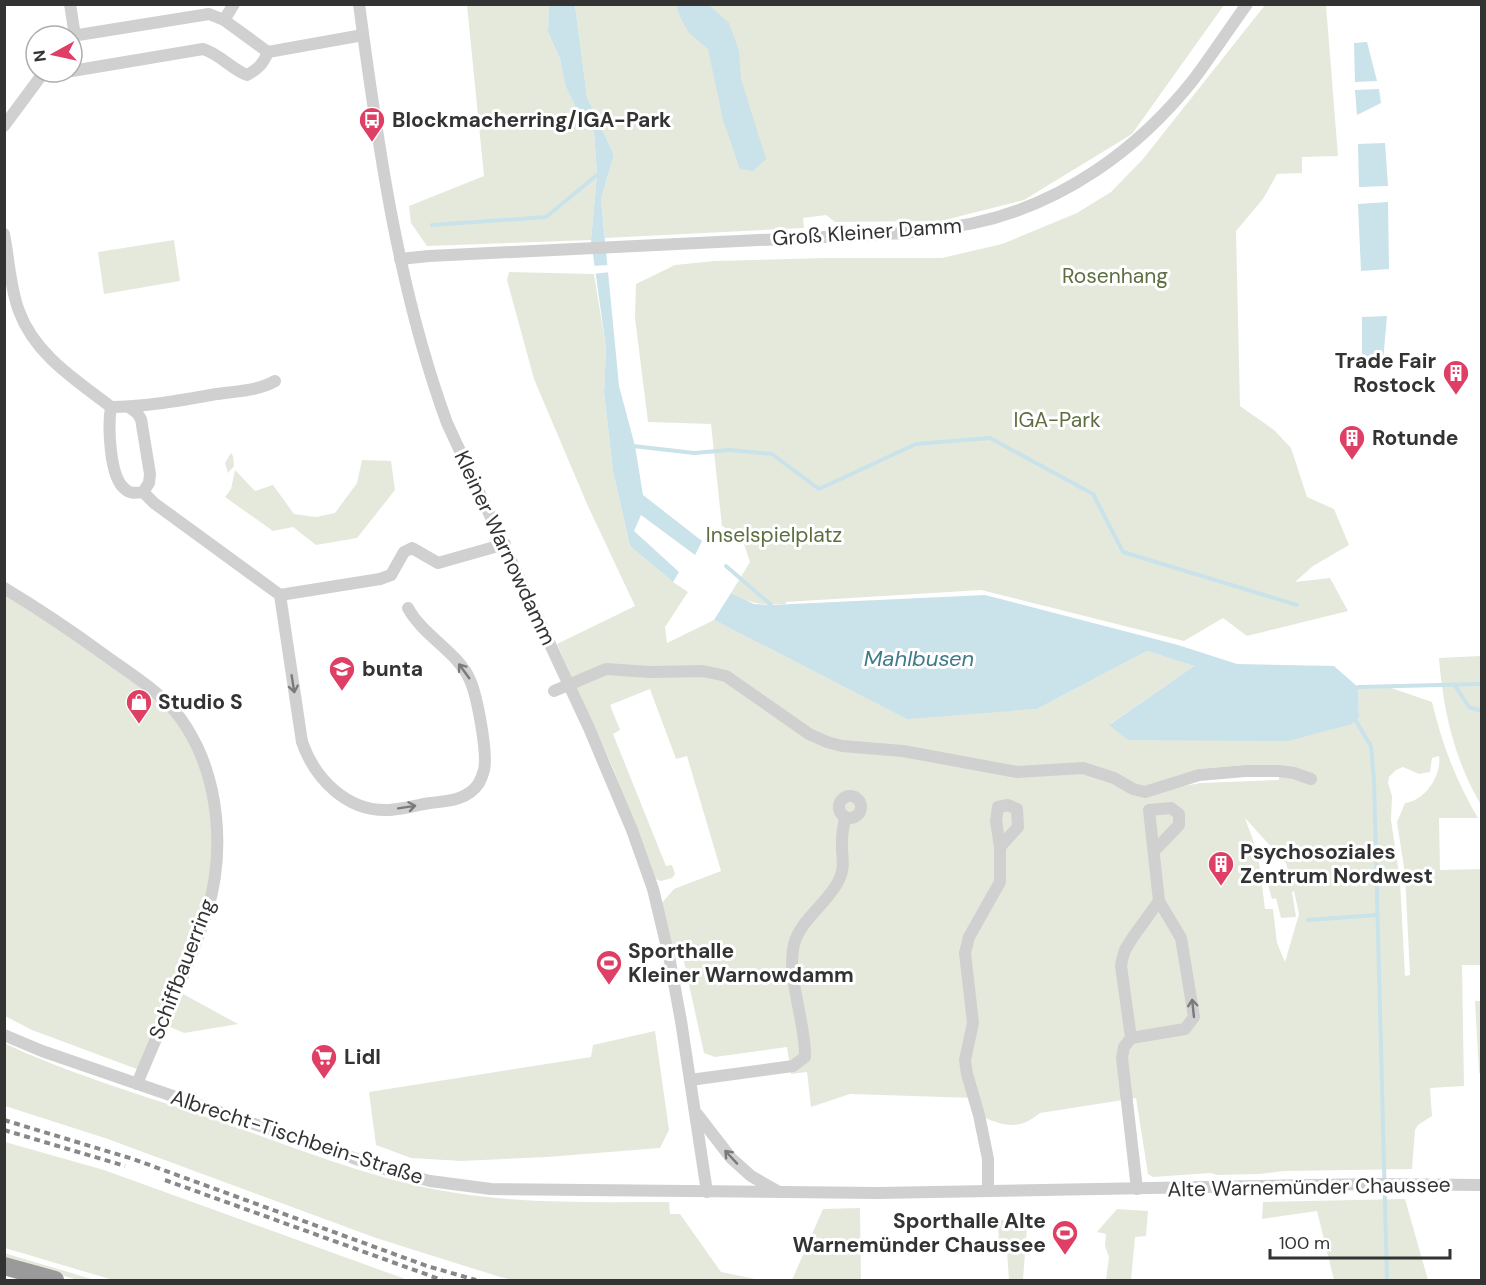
<svg xmlns="http://www.w3.org/2000/svg" width="1486" height="1285" font-family="'DM Sans',sans-serif">
  <rect width="100%" height="100%" fill="#fff"/>
  <g fill="#e5e9dc" fill-rule="evenodd">
    <path d="M467,5h82l-1,27 12,27 5,26 12,25 17,22 3,43 -6,65 -164,6 -16,-23 -2,-17 75,-30z"/>
    <path d="M575,5h649l-92,129 -108,66 -83,21 -106,1 -9,-7 -23,3 1,10 -199,10 -4,-39 13,-44 -27,-58z"/>
    <path d="M1265,5h61l12,151 -36,1v16l-25,1 -14,25 -27,32 4,175 34,24 17,18 16,49 27,12 15,36 -36,21 -18,16 35,-4 18,33 -101,25 -24,-18 -39,23 -203,-51 -195,12v2c-26,1 -31,1 -55,-11l19,-31 -8,-24 -20,-12 -11,-102 -63,-2 -13,-104 1,-34 39,-19 39,-4 111,-3h117l60,-14 75,-31 34,-21 32,-33z"/>
    <path d="M174,240l6,41 -76,13 -6,-42z"/>
    <path d="M509,272l85,2 12,74 -2,44 9,79 17,75 43,36 15,10 -23,35 2,16 47,-23 190,97 133,-8 110,-58 47,15 -84,58 18,16 231,-23 -1,-30h30l44,15c10,42 24,79 46,116h-39l1,52 41,-1 1,96h-20l2,121 -34,2 2,28 -14,9 -3,5 -3,39 -128,2 -25,3 -42,1 -6,-2 -58,4 -5,-3 -12,-76 -96,15c-21,18 -38,13 -61,2l-5,-17 -124,-4 -39,13 -4,-35 -16,2 -4,-27 -72,10 -11,-4 -23,-105 -7,1 -13,-45 13,-15 47,-18 -34,-115 -11,3 -26,-70 -40,16 10,25 -7,4 53,132 6,-1 3,9 -3,4 -11,3 -6,-2 -42,-111 -56,-124 78,-38 -48,-102 -53,-125 -27,-99zM1439,756c3,19 -14,45 -34,47l-8,19 8,52 5,101 -5,1 -5,-95 -9,-61 1,-24 -4,-13 1,-6 7,-7 7,-3 16,7 11,-2 2,-14zM1244,765h35v15l-78,3 -24,4 -4,-10 26,-8zM1245,818l41,45 6,21 -6,-16 -20,10 6,21 4,-1 5,20 15,-1 -4,-25 2,-1 5,23 -14,48 -8,-19 -4,-34h-8l-7,-55z"/>
    <path d="M231,453l2,3 1,10 -6,7 -3,-10z"/>
    <path d="M362,460l29,1 4,29 -38,48 -41,7 -23,-18 -20,4 -48,-34 6,-8 4,-19 20,21 18,-6 21,29 22,3 19,-4 22,-30z"/>
    <path d="M4,588l151,103 32,36 27,72 -3,96 -69,176 -110,-41 -27,-14z"/>
    <path d="M1481,656h1l-1,149c-27,-46 -38,-95 -42,-147z"/>
    <path d="M183,994l55,30 -54,9 -16,-7z"/>
    <path d="M1475,1001h6v72h-2z"/>
    <path d="M655,1031l14,99 -9,18 -113,9 -86,4 -50,-3 -35,-13 -7,-53 222,-35 2,-12z"/>
    <path d="M4,1043c65,31 141,53 209,76 78,27 161,62 243,74 71,11 142,9 213,9l1,12h10l41,58 39,8h-246l-14,-3 -124,-39 -271,-100 -100,-32z"/>
    <path d="M5,1142l99,28 304,110h-295l-108,-32z"/>
    <path d="M1405,1199l23,81h-94l-17,-69 -55,8 1,-17z"/>
    <path d="M860,1208l1,72h-69l31,-71z"/>
    <path d="M1117,1209l31,2 -2,25 -11,1 -4,43h-25l3,-23 -4,-11 1,-12 -9,-2z"/>
    <path d="M998,1219l29,8 -4,53h-14l-2,-28 -8,-6z"/>
    <path d="M4,1253l91,27h-17l-73,-21z"/>
  </g>
  <g fill="#cae2e9">
    <path d="M549,5h26l12,92 27,58 -13,44 18,187 16,60 8,49 59,46 -7,14 -54,-40 -7,16 45,41 -6,10 -43,-36 -17,-75 -9,-79 2,-44 -15,-108 6,-65 -3,-43 -17,-22 -12,-25 -5,-26 -12,-27z"/>
    <path d="M676,5h33l20,18 10,28 2,28 25,80 -13,12 -13,-2 -17,-49 -15,-71 -19,-16 -8,-14z"/>
    <path d="M1367,42l10,39 -22,1 -1,-39z"/>
    <path d="M1379,89l2,14 -24,12 -2,-25z"/>
    <path d="M1385,143l3,43 -29,1 -1,-43z"/>
    <path d="M1388,202l1,67 -28,2 -3,-67z"/>
    <path d="M1387,316l-4,45 -21,2v-46z"/>
    <path d="M731,593l23,11 17,1 214,-10 193,50 59,19 97,2 24,21 1,30 -7,7 -64,17 -160,-1 -19,-15 85,-59 -47,-15 -110,58 -130,10 -193,-99z"/>
  </g>
  <path fill="#fff" d="M610,265l1,7 -20,2 -1,-8z"/>
  <g fill="none" stroke-linecap="round" stroke-linejoin="round">
    <g stroke="#cae2e9" stroke-width="4">
      <path d="M432,225l114,-8 51,-42h4"/>
      <path d="M633,446l61,7 36,-3 42,4 47,35 97,-45 74,-6 103,56 30,58 174,53"/>
      <path d="M726,566l45,39"/>
      <path d="M1454,684l15,23 13,4"/>
      <path d="M1358,687l124,-3"/>
      <path d="M1356,721l15,25 3,34 13,500"/>
      <path d="M1308,920l69,-5"/>
    </g>
    <g stroke="#d0d0d0" stroke-width="12">
      <path d="M70,4l5,32"/>
      <path d="M359,4c19,142 39,285 88,419l142,305 43,102 21,59 16,67 12,65 26,171"/>
      <path d="M224,20l10,-16"/>
      <path d="M72,36l137,-22 15,6 44,32 95,-17"/>
      <path d="M72,71l131,-22c17,5 28,20 44,26 11,-6 16,-11 21,-23"/>
      <path d="M4,126l40,-54"/>
      <path d="M4,234c5,25 6,54 15,77 16,44 57,69 92,96 35,0 71,-7 106,-13 19,-3 41,-3 58,-13"/>
      <path d="M400,259l29,-3 477,-23c22,-3 45,-5 68,-10 88,-19 164,-73 220,-144 18,-24 35,-50 53,-75"/>
      <path d="M111,407c-3,18 -2,70 14,82 5,5 11,4 18,3l6,-9 1,-9 -9,-55 -4,-6 -8,-6"/>
      <path d="M143,492l11,11 126,92 22,147c13,37 45,70 87,68 14,-1 28,-5 41,-7 18,-2 38,-3 49,-20 2,-4 4,-9 5,-13 4,-17 -7,-74 -14,-90 -12,-28 -47,-44 -62,-72"/>
      <path d="M4,588c35,21 69,44 102,68 29,21 62,40 81,72 33,53 38,125 20,184 -19,59 -47,115 -70,172"/>
      <path d="M280,595l100,-16 11,-4 13,-23 8,-4 26,15 67,-19"/>
      <path d="M554,691l52,-22 44,3 53,-1 23,5 83,58 18,8 15,4 61,5 114,21 66,-4 31,10 19,11 12,3 54,-17 46,-4h34l15,2 17,6"/>
      <circle cx="850" cy="807" r="11"/>
      <path d="M4,1035l38,16 349,120 39,10 61,8 387,4 495,-9 109,1"/>
      <path d="M1131,1038l54,-9 9,-12 -13,-79 -22,-37"/>
      <path d="M690,1080l103,-14 12,-9c1,-34 -19,-81 -11,-113 7,-25 34,-41 45,-64 7,-14 2,-25 3,-40 0,-8 2,-15 3,-23"/>
      <path d="M697,1114l34,44 20,18 28,16"/>
      <path d="M1137,1189l-15,-131 2,-11 7,-9 -10,-72 1,-6 3,-10 8,-13 26,-36 -10,-91 22,-2 8,6v11l-25,26"/>
      <path d="M988,1191v-32l-9,-44 -12,-41 -2,-14 8,-37 -8,-70 4,-16 31,-55v-35l-4,-26 2,-14 10,-2 9,4 1,18 -18,20"/>
    </g>
    <path stroke="#9a9a9a" stroke-width="18" d="M4,1266l51,14"/>
    <g stroke="#888" stroke-width="4" stroke-dasharray="6 4.5" stroke-linecap="butt">
      <path d="M4,1120l129,39 294,107 49,14"/>
      <path d="M4,1130l121,36"/>
      <path d="M165,1180l277,100"/>
    </g>
  </g>
  <defs><path id="oneway-shaft" d="M-6 0H5M1.5-3L5.5 0L1.5 3" fill="none" stroke-width="1.6" stroke-linecap="round" stroke-linejoin="round" transform="scale(1.5)"/></defs>
  <g stroke="#7a7a7a">
    <use href="#oneway-shaft" transform="translate(464 671) rotate(-126)"/>
    <use href="#oneway-shaft" transform="translate(293 684) rotate(81)"/>
    <use href="#oneway-shaft" transform="translate(407 807) rotate(-9)"/>
    <use href="#oneway-shaft" transform="translate(1193 1008) rotate(-96)"/>
    <use href="#oneway-shaft" transform="translate(731 1157) rotate(-133)"/>
  </g>
  <defs>
    <g id="bus-pin" transform="scale(1.35)"><path d="M0 17L-7.5 6A9.5 9.5 0 1 1 7.5 6Z" fill="#df3f64" stroke="#fff"/><path d="M-5-6H5V4H4V6H2V4H-2V6H-4V4H-5ZM-3.5-4V0h7V-4ZM-3.5 1.2v1.5H-2V1.2ZM2 1.2v1.5H3.5V1.2Z" fill="#fff"/></g>
    <g id="building-pin" transform="scale(1.35)"><path d="M0 17L-7.5 6A9.5 9.5 0 1 1 7.5 6Z" fill="#df3f64" stroke="#fff"/><path d="M-4-6H4V6H1V3H-1V6H-4ZM-2.5-4.3h1.7v1.8h-1.7ZM.8-4.3h1.7v1.8H.8ZM-2.5-1h1.7V.8h-1.7ZM.8-1h1.7V.8H.8Z" fill="#fff"/></g>
    <g id="school-pin" transform="scale(1.35)"><path d="M0 17L-7.5 6A9.5 9.5 0 1 1 7.5 6Z" fill="#df3f64" stroke="#fff"/><path d="M0-5L7-2L0 1L-7-2ZM-4 1L0 2.5L4 1V4Q0 6-4 4Z" fill="#fff"/></g>
    <g id="shop-pin" transform="scale(1.35)"><path d="M0 17L-7.5 6A9.5 9.5 0 1 1 7.5 6Z" fill="#df3f64" stroke="#fff"/><path d="M-5-2.5h2.3a2.7 3.5 0 0 1 5.4 0H5L5.5 6h-11ZM-1.5-2.5h3a1.5 2.3 0 0 0-3 0Z" fill="#fff"/></g>
    <g id="stadium-pin" transform="scale(1.35)"><path d="M0 17L-7.5 6A9.5 9.5 0 1 1 7.5 6Z" fill="#df3f64" stroke="#fff"/><path d="M0-5a6.5 5 0 1 0 0 10a6.5 5 0 1 0 0-10ZM-3.5-1.8h7v3.6h-7Z" fill="#fff"/></g>
    <g id="supermarket-pin" transform="scale(1.35)"><path d="M0 17L-7.5 6A9.5 9.5 0 1 1 7.5 6Z" fill="#df3f64" stroke="#fff"/><path d="M-6-5.5h2.5l.6 2H6L4.5 2H-2.5L-4.4-4H-6ZM-1.5 3.2a1.3 1.3 0 1 0 .1 0ZM3 3.2a1.3 1.3 0 1 0 .1 0Z" fill="#fff"/></g>
  </defs>
  <g fill-rule="evenodd">
    <use href="#bus-pin" x="372" y="120"/>
    <use href="#building-pin" x="1456" y="373"/>
    <use href="#building-pin" x="1352" y="438"/>
    <use href="#school-pin" x="342" y="669"/>
    <use href="#shop-pin" x="139" y="702"/>
    <use href="#building-pin" x="1221" y="864"/>
    <use href="#stadium-pin" x="609" y="963"/>
    <use href="#supermarket-pin" x="324" y="1057"/>
    <use href="#stadium-pin" x="1065" y="1233"/>
  </g>
  <g text-anchor="middle" dominant-baseline="central" stroke-width="6" stroke-linejoin="round" paint-order="stroke">
    <g font-size="21" font-weight="bold" fill="#333" stroke="#fff" text-anchor="start">
      <text x="392" y="120">Blockmacherring/IGA-Park</text>
      <text x="1436" y="361" text-anchor="end">Trade Fair<tspan x="1436" dy="24">Rostock</tspan></text>
      <text x="1372" y="438">Rotunde</text>
      <text x="362" y="669">bunta</text>
      <text x="158" y="702">Studio S</text>
      <text x="1240" y="852">Psychosoziales<tspan x="1240" dy="24">Zentrum Nordwest</tspan></text>
      <text x="628" y="951">Sporthalle<tspan x="628" dy="24">Kleiner Warnowdamm</tspan></text>
      <text x="344" y="1057">Lidl</text>
      <text x="1046" y="1221" text-anchor="end">Sporthalle Alte<tspan x="1046" dy="24">Warnemünder Chaussee</tspan></text>
    </g>
    <g font-size="21" fill="#333" stroke="#fff">
      <text transform="translate(867 232) rotate(-4)">Groß Kleiner Damm</text>
      <text transform="translate(505 548) rotate(65)">Kleiner Warnowdamm</text>
      <text transform="translate(182 969) rotate(-69)">Schiffbauerring</text>
      <text transform="translate(297 1137) rotate(18)">Albrecht-Tischbein-Straße</text>
      <text transform="translate(1309 1187) rotate(-1)">Alte Warnemünder Chaussee</text>
    </g>
    <g font-size="21" fill="#5d6e41" stroke="#fff">
      <text x="1115" y="276">Rosenhang</text>
      <text x="1057" y="420">IGA-Park</text>
      <text x="774" y="535">Inselspielplatz</text>
    </g>
    <g font-size="22" font-style="italic" fill="#407b8c" stroke="#fff">
      <text x="919" y="658">Mahlbusen</text>
    </g>
  </g>
  <rect width="1486" height="1285" fill="none" stroke="#333333" stroke-width="12"/>
  <g transform="translate(54 54) rotate(262)"><circle r="28" fill="#ffffff" stroke="#adadad" stroke-width="1.5"/>
  <path d="M0-4.5L10 22L0 15L-10 22Z" fill="#df3f64"/>
  <text y="-9" font-size="16" font-weight="bold" text-anchor="middle" fill="#333333">N</text>
  </g>
  <path d="M1270 1249v9h180v-9" fill="none" stroke="#333333" stroke-width="3"/>
  <text x="1279" y="1249" font-size="18" fill="#333333" stroke="#ffffff" stroke-width="4.5" paint-order="stroke">100 m</text>
</svg>
